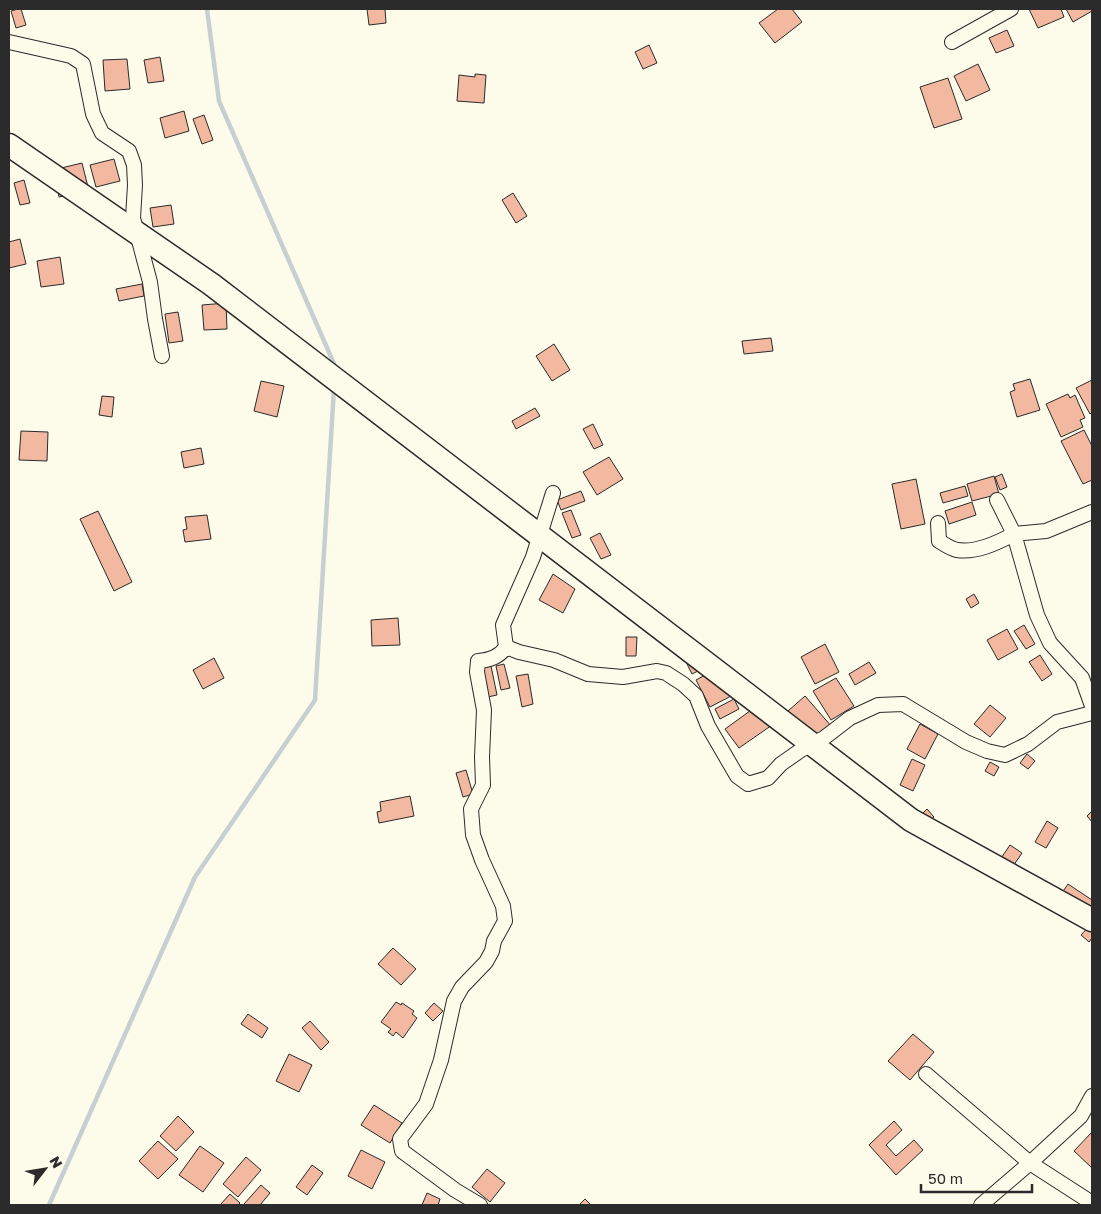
<svg xmlns="http://www.w3.org/2000/svg" width="1101" height="1214" font-family="'Golos Text',sans-serif">
  <rect width="100%" height="100%" fill="#fdfbea"/>
  <g fill="none" stroke-linecap="round" stroke-linejoin="round">
    <g stroke="#c7d0d0" stroke-width="4.5">
      <path d="M207,9l12,92 116,265v4"/>
      <path d="M49,1205l146,-328 120,-177 19,-312"/>
    </g>
  </g>
  <g fill="#f2b8a0" stroke="#2b2b2b">
    <path d="M18,9h3l5,16 -10,3 -5,-17z"/>
    <path d="M367,9h18l1,14 -17,2z"/>
    <path d="M778,9h14l10,13 -27,21 -16,-20z"/>
    <path d="M1029,9h32l3,8 -26,11z"/>
    <path d="M1066,9h26v2l-19,11z"/>
    <path d="M1007,30l7,16 -18,7 -7,-15z"/>
    <path d="M649,45l8,18 -14,6 -8,-17z"/>
    <path d="M160,57l4,24 -16,2 -4,-23z"/>
    <path d="M127,59l3,30 -25,2 -2,-31z"/>
    <path d="M978,64l12,26 -24,11 -12,-25z"/>
    <path d="M475,74l11,1 -2,28 -27,-2 2,-26 16,2z"/>
    <path d="M948,78l14,41 -28,9 -14,-41z"/>
    <path d="M184,111l5,20 -24,7 -5,-20z"/>
    <path d="M204,115l9,25 -11,4 -9,-25z"/>
    <path d="M114,159l6,22 -24,6 -6,-22z"/>
    <path d="M82,163l7,28 -30,6 -6,-27z"/>
    <path d="M24,180l6,23 -10,2 -6,-22z"/>
    <path d="M513,193l14,23 -11,7 -14,-23z"/>
    <path d="M171,205l3,19 -21,3 -3,-19z"/>
    <path d="M20,239l6,25 -17,4v-26z"/>
    <path d="M60,257l4,27 -23,3 -4,-26z"/>
    <path d="M142,284l2,12 -25,5 -3,-12z"/>
    <path d="M226,303l1,26 -23,1 -2,-25z"/>
    <path d="M178,312l5,29 -14,2 -4,-29z"/>
    <path d="M771,338l2,13 -29,3 -2,-13z"/>
    <path d="M554,344l16,26 -18,11 -16,-25z"/>
    <path d="M1030,379l10,31 -23,7 -7,-25 5,-2 -2,-6z"/>
    <path d="M1092,380v32l-2,2 -14,-26z"/>
    <path d="M261,381l23,5 -7,31 -23,-6z"/>
    <path d="M1068,394l2,4 5,-3 10,23 -5,2 3,7 -22,10 -15,-33z"/>
    <path d="M102,396l12,1 -2,20 -13,-2z"/>
    <path d="M535,408l5,8 -24,13 -4,-8z"/>
    <path d="M593,424l10,21 -9,4 -11,-20z"/>
    <path d="M1084,430l8,16v34l-9,4 -22,-43z"/>
    <path d="M21,431l27,1 -1,29 -28,-1z"/>
    <path d="M201,448l3,16 -20,4 -3,-16z"/>
    <path d="M609,457l14,22 -26,16 -14,-23z"/>
    <path d="M1002,474l5,13 -7,3 -5,-13z"/>
    <path d="M994,476l5,18 -27,7 -5,-17z"/>
    <path d="M916,479l9,45 -24,5 -9,-45z"/>
    <path d="M965,486l3,10 -25,7 -3,-10z"/>
    <path d="M581,491l4,10 -24,9 -4,-10z"/>
    <path d="M972,502l4,13 -27,9 -4,-13z"/>
    <path d="M571,510l10,25 -9,3 -10,-25z"/>
    <path d="M98,511l34,71 -18,9 -34,-72z"/>
    <path d="M207,515l4,24 -26,3 -2,-12 4,-1 -2,-12z"/>
    <path d="M600,533l11,22 -10,4 -11,-21z"/>
    <path d="M553,574l22,15 -12,24 -24,-13z"/>
    <path d="M974,594l5,9 -8,5 -5,-9z"/>
    <path d="M398,618l2,27 -28,1 -1,-26z"/>
    <path d="M1024,625l11,19 -9,5 -12,-18z"/>
    <path d="M1007,629l11,20 -20,11 -11,-20z"/>
    <path d="M626,637h11l-1,19h-10z"/>
    <path d="M825,644l14,28 -24,12 -14,-27z"/>
    <path d="M682,654l20,15 -10,5z"/>
    <path d="M1040,655l12,19 -10,7 -13,-19z"/>
    <path d="M214,658l10,20 -21,11 -10,-19z"/>
    <path d="M869,662l7,11 -21,12 -6,-11z"/>
    <path d="M504,664l6,24 -9,2 -5,-24z"/>
    <path d="M491,666l6,29 -14,3 -5,-29z"/>
    <path d="M718,668l15,27 -23,12 -14,-27z"/>
    <path d="M528,674l5,30 -11,3 -6,-31z"/>
    <path d="M836,678l18,28 -23,14 -18,-29z"/>
    <path d="M805,696l27,31 -17,15 -27,-31z"/>
    <path d="M734,699l5,10 -19,10 -5,-10z"/>
    <path d="M761,703l14,20 -36,25 -14,-19z"/>
    <path d="M990,705l16,13 -16,19 -16,-13z"/>
    <path d="M920,724l18,10 -13,25 -18,-10z"/>
    <path d="M1027,754l8,7 -7,8 -8,-6z"/>
    <path d="M912,759l13,6 -12,26 -13,-6z"/>
    <path d="M990,762l9,5 -5,9 -9,-5z"/>
    <path d="M466,770l7,24 -10,3 -7,-24z"/>
    <path d="M410,796l4,20 -35,7 -2,-11 4,-1 -1,-9z"/>
    <path d="M927,809l7,8 -10,10 -7,-8z"/>
    <path d="M1092,811v11l-5,-6z"/>
    <path d="M1047,821l11,7 -12,20 -11,-6z"/>
    <path d="M1010,845l12,8 -15,22 -12,-8z"/>
    <path d="M1068,884l24,16v7l-12,18 -27,-19z"/>
    <path d="M1092,923v15l-3,4 -8,-7z"/>
    <path d="M393,948l23,21 -15,16 -23,-21z"/>
    <path d="M396,1002l5,3 1,-2 12,8 -2,3 5,4 -14,20 -7,-6 -3,4 -5,-4 3,-3 -10,-7z"/>
    <path d="M434,1003l9,8 -10,10 -8,-8z"/>
    <path d="M248,1014l20,14 -6,10 -21,-14z"/>
    <path d="M310,1021l19,21 -8,8 -19,-22z"/>
    <path d="M913,1034l21,18 -24,28 -22,-19z"/>
    <path d="M289,1054l23,11 -13,27 -23,-11z"/>
    <path d="M374,1105l28,18 -12,20 -29,-18z"/>
    <path d="M178,1116l16,16 -18,19 -16,-15z"/>
    <path d="M894,1121l8,9 -16,15 10,11 18,-16 9,10 -27,25 -27,-30z"/>
    <path d="M1092,1132v36l-18,-17z"/>
    <path d="M158,1141l20,18 -20,20 -19,-18z"/>
    <path d="M200,1146l24,17 -21,29 -24,-17z"/>
    <path d="M361,1150l24,12 -13,27 -24,-13z"/>
    <path d="M246,1157l15,13 -23,27 -15,-13z"/>
    <path d="M312,1165l11,8 -16,22 -11,-8z"/>
    <path d="M487,1169l18,14 -15,19 -18,-15z"/>
    <path d="M261,1185l9,8 -10,12h-14l-2,-1z"/>
    <path d="M427,1193l13,6 -2,6h-16z"/>
    <path d="M230,1194l10,9 -2,2h-18z"/>
    <path d="M585,1199l6,6h-12z"/>
  </g>
  <g fill="none" stroke-linecap="round" stroke-linejoin="round">
    <g stroke="#2b2b2b" stroke-width="16">
      <g id="minor">
        <path d="M9,42l62,14 12,8 10,50 9,19 27,18 5,14 1,20 -2,33 17,64 5,37 7,37"/>
        <path d="M952,42l59,-33"/>
        <path d="M1092,512l-46,19 -32,3 23,81 13,28 32,35 10,28"/>
        <path d="M938,523l1,18c5,3 12,8 18,9 19,3 40,-7 57,-16l-17,-34"/>
        <path d="M506,647l-3,-22 30,-68 20,-64"/>
        <path d="M926,1074l104,89 62,40"/>
        <path d="M480,1205l-25,-15 -53,-39 -2,-12 26,-35 15,-44 13,-59 8,-14 24,-25 6,-11 2,-10 11,-20 -2,-15 -21,-46 -9,-25 -2,-26 12,-24 -1,-28 2,-47 -7,-38 1,-11c12,-1 21,-4 28,-14l13,5 35,8 34,14 35,3 34,-6 9,2 17,11 13,12 12,30 29,50 11,8 20,-6 13,-14 20,-14 23,-12 26,-20 28,-13 25,-1 63,38 21,9 18,4 23,-11 29,-22 35,-9"/>
        <path d="M981,1205l49,-42 51,-47 11,-20"/>
      </g>
    </g>
    <g stroke="#2b2b2b" stroke-width="25">
      <path id="trunk" d="M9,145l202,139 700,536 181,100"/>
    </g>
    <use href="#minor" stroke="#fdfbea" stroke-width="14"/>
    <use href="#trunk" stroke="#fdfbea" stroke-width="22"/>
  </g>
  <rect width="1101" height="1214" fill="none" stroke="#2b2b2b" stroke-width="20"/>
  <g transform="translate(45 1169) rotate(59)" stroke="#fdfbea" stroke-width="4" paint-order="stroke">
  <path d="M0-4L9 19L0 12L-9 19Z" fill="#2b2b2b"/>
  <text y="-8" font-size="14" font-weight="bold" text-anchor="middle" fill="#2b2b2b">N</text>
  </g>
  <path d="M921 1184v8h111v-8" fill="none" stroke="#2b2b2b" stroke-width="2.5"/>
  <text x="928" y="1184" font-size="15" fill="#2b2b2b" stroke="#fdfbea" stroke-width="4" paint-order="stroke">50 m</text>
</svg>
